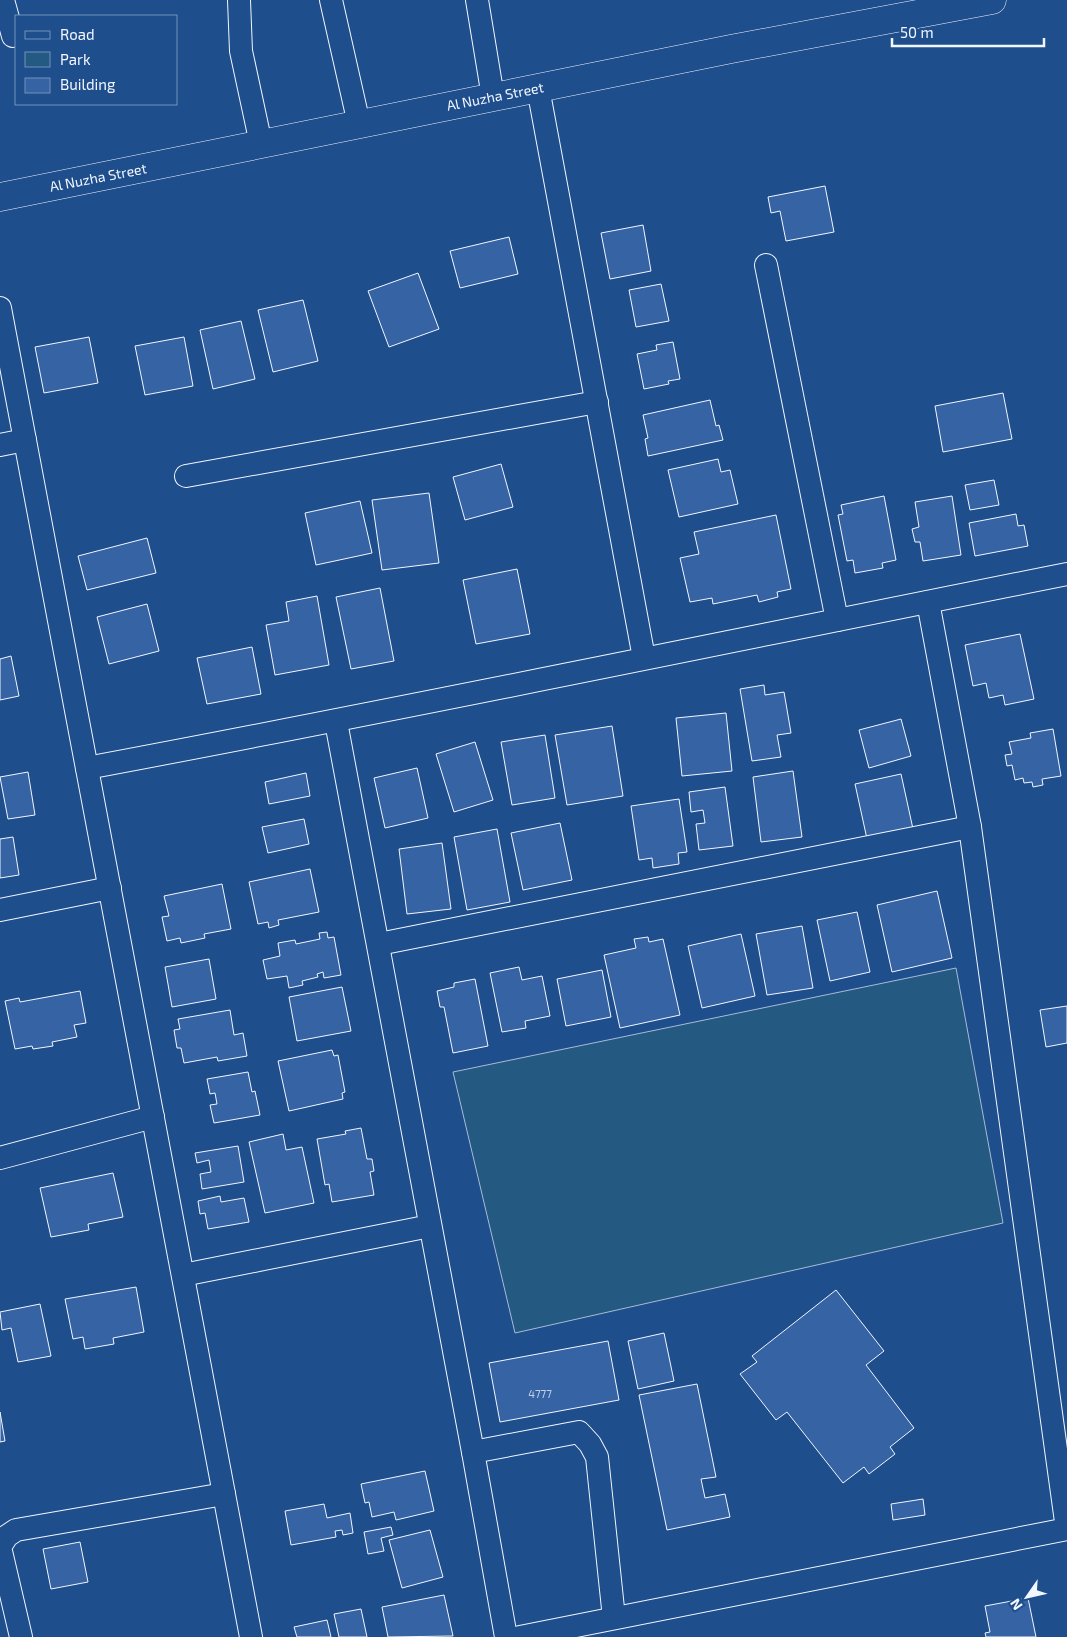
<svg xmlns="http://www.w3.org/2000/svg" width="1067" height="1637" font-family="'Exo 2',sans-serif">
  <rect width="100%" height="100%" fill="#1f4e8c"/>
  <path fill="#245a82" stroke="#a8bbd7" d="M956,968l47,255 -488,110 -62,-261z"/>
  <g fill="#3563a3" stroke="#f2f6ff">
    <path d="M825,186l9,46 -48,9 -6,-30 -9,2 -3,-16z"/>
    <path d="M643,225l8,46 -41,8 -9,-46z"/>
    <path d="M509,237l9,37 -58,14 -10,-37z"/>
    <path d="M418,273l21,56 -50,18 -21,-56z"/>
    <path d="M661,284l8,37 -33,6 -7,-37z"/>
    <path d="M303,300l15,61 -45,11 -15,-62z"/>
    <path d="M241,321l14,58 -42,10 -13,-59z"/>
    <path d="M89,337l9,46 -54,10 -9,-46z"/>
    <path d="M184,337l9,49 -48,9 -10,-49z"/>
    <path d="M673,342l7,37 -12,2 1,3 -25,5 -7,-35 20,-4 -1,-5z"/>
    <path d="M1003,393l9,46 -69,13 -8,-46z"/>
    <path d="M710,400l6,26 3,-1 4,15 -75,16 -3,-17 3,-1 -5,-23z"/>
    <path d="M718,459l3,13 9,-2 8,34 -59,13 -11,-47z"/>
    <path d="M501,464l12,43 -48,13 -12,-43z"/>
    <path d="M994,480l5,25 -29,5 -5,-25z"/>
    <path d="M429,493l10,70 -57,7 -10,-70z"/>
    <path d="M884,496l12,64 -14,3 1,5 -28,5 -2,-13 -6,1 -9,-46 5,-1 -2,-9z"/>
    <path d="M952,496l9,59 -38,6 -3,-19h-5l-3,-13 7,-2 -4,-25z"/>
    <path d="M360,501l12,52 -56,12 -11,-52z"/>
    <path d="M1016,514l2,12 6,-1 4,21 -53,10 -6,-33z"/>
    <path d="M776,515l15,74 -14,3 1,5 -19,5 -2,-7 -44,9 -1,-6 -22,4 -10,-44 19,-4 -5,-22z"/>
    <path d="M147,538l9,35 -69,17 -9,-34z"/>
    <path d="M517,569l13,65 -54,10 -13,-64z"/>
    <path d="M380,588l14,73 -43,8 -15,-72z"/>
    <path d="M317,596l12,69 -54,10 -9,-50 23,-4 -3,-19z"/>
    <path d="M147,604l12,47 -50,13 -12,-47z"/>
    <path d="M1020,634l14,65 -29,6 -2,-10 -14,3 -3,-15 -13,3 -8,-41z"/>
    <path d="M252,647l9,47 -54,10 -10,-46z"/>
    <path d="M11,656l8,40 -19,4v-41z"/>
    <path d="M764,685l1,10 19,-3 7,41 -14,2 4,22 -29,4 -12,-72z"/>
    <path d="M726,713l6,58 -50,5 -6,-58z"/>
    <path d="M901,719l10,37 -42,12 -10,-38z"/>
    <path d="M612,726l11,70 -56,9 -12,-70z"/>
    <path d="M1053,729l8,47 -19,3 1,6 -10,2 -1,-5 -8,1 -1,-5 -8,2 -3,-15 -5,1 -2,-11 7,-1 -3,-12 22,-4 -1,-5z"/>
    <path d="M545,735l10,63 -43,7 -11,-63z"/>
    <path d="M475,742l18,58 -39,12 -18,-58z"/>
    <path d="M417,768l11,50 -43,10 -11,-50z"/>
    <path d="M793,771l9,66 -41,5 -8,-65z"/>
    <path d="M28,772l7,43 -27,4 -8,-42z"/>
    <path d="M306,773l4,23 -41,8 -4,-22z"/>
    <path d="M901,774l12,55 -46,10 -12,-55z"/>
    <path d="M725,787l8,59 -34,4 -3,-26 9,-1 -2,-13 -12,2 -2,-20z"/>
    <path d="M679,799l8,53 -9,1 1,11 -26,4 -1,-10 -13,2 -8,-54z"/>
    <path d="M304,819l5,25 -41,9 -6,-26z"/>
    <path d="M560,823l12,57 -49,10 -12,-57z"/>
    <path d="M497,829l13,73 -43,8 -13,-73z"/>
    <path d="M13,837l6,38 -19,3v-39z"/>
    <path d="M442,843l9,66 -44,5 -8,-65z"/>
    <path d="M310,869l9,43 -41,8 1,5 -10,3 -1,-6 -10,2 -9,-42z"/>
    <path d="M222,884l9,45 -27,5 1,4 -24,5 -1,-5 -13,3 -5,-24 7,-1 -5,-20z"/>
    <path d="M937,891l15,67 -60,14 -15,-67z"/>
    <path d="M857,912l13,60 -40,9 -13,-61z"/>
    <path d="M802,926l11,62 -46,7 -11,-61z"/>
    <path d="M327,932l1,6 6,-1 7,38 -17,3 -1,-6 -6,2 1,3 -16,4 1,4 -14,3 -2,-12 -20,3 -4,-19 17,-4 -2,-13 17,-3 1,4 24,-5 -1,-6z"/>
    <path d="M741,934l14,62 -53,12 -14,-62z"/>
    <path d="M648,937l1,5 14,-3 17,76 -60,13 -16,-73 32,-7 -2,-9z"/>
    <path d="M209,959l7,40 -44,8 -7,-40z"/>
    <path d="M519,967l3,13 20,-4 8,40 -25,5 1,7 -24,4 -12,-59z"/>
    <path d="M602,970l9,47 -45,9 -9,-47z"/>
    <path d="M475,979l13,67 -35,7 -9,-46h-4l-3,-16 17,-4v-4z"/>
    <path d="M342,987l9,44 -54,10 -8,-44z"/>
    <path d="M80,991l6,32 -12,2 3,12 -25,5 1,4 -20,3 -1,-3 -17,3 -10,-48 14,-3 1,4z"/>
    <path d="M1067,1006v37l-21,4 -6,-37z"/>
    <path d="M230,1010l4,25 9,-2 4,23 -29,5 -1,-4 -33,6 -3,-15h-4l-3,-18 6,-1 -2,-10z"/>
    <path d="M332,1050l2,6 4,-1 7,37 -3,1 1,6 -54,12 -11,-50z"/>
    <path d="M248,1072l4,20 3,-1 5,24 -46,8 -4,-18 7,-1 -2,-11 -5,1 -3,-15z"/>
    <path d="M361,1128l6,31h5l2,12 -4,1 4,23 -42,7 -3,-18 -4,1 -8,-46 29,-5 -1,-3z"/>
    <path d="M283,1134l3,16 16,-3 12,56 -49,10 -16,-71z"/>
    <path d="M238,1146l6,36 -42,7 -2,-15 11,-2 -2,-12 -12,3 -2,-10z"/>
    <path d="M113,1173l10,44 -35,7 1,6 -38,7 -11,-49z"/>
    <path d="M220,1196l1,6 23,-4 5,24 -41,7 -3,-16 -5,1 -2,-13z"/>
    <path d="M136,1287l8,45 -31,6 1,6 -29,5 -2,-12 -10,2 -8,-40z"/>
    <path d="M836,1290l48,61 -18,14 48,63 -24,19 5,7 -26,20 -5,-7 -21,16 -56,-71 -11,8 -36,-46 17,-12 -5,-6z"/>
    <path d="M40,1304l11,52 -33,6 -7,-34 -9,2 -2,-18z"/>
    <path d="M664,1333l10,48 -36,8 -10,-48z"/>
    <path d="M608,1341l11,59 -119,22 -11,-59z"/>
    <path d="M697,1384l19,93 -15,2 4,19 20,-4 5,23 -63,13 -28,-135z"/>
    <path d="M0,1412l5,29 -5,1z"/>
    <path d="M425,1471l9,40 -38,9 -2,-8 -22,5 -3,-15 -4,1 -4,-19z"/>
    <path d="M923,1499l2,16 -32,5 -2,-16z"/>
    <path d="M324,1504l3,14 23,-5 3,20 -10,2 -1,-5 -7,1 1,6 -45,8 -6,-34z"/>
    <path d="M391,1527l2,8 -12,3 3,13 -16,3 -4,-22z"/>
    <path d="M430,1530l13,47 -41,11 -13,-48z"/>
    <path d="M80,1542l8,40 -37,7 -8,-40z"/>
    <path d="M444,1595l9,41 -65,1 -6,-30z"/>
    <path d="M1028,1598l8,39h-50l-1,-4 5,-1 -5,-26z"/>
    <path d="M361,1609l6,28h-28l-5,-23z"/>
    <path d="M327,1620l4,17h-34l-3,-10z"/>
  </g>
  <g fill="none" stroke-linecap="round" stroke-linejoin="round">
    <g stroke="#f2f6ff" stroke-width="24">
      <g id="minor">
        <path d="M3,0l10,36"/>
        <path d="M239,0l2,51 20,93"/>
        <path d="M331,0l28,124"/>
        <path d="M477,0l16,97"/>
        <path d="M538,88l106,570"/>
        <path d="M766,265l71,355"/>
        <path d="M0,308l251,1329"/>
        <path d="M0,445l25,-5"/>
        <path d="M186,476l411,-74"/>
        <path d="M928,602l42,225 97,702"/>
        <path d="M336,722l137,730 33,185"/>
        <path d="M87,768c327,-61 653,-129 980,-194"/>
        <path d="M0,910l110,-22"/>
        <path d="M379,944l591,-117"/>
        <path d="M0,1158l153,-41"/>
        <path d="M183,1275l247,-49"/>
        <path d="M473,1452l106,-20 11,12 7,13 17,161"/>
        <path d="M21,1637l-21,-90 7,-11 9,-6 208,-36"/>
        <path d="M520,1637l547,-108"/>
      </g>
    </g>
    <g stroke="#f2f6ff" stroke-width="29">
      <path id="major" d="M0,197l731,-148 261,-49"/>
    </g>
    <use href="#minor" stroke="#1f4e8c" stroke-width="22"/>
    <use href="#major" stroke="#1f4e8c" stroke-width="28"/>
  </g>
  <g text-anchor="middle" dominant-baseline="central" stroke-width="4" stroke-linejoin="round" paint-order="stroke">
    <g font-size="11" fill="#c3d1e8">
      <text x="540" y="1393">4777</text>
    </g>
    <g font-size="14" fill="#f2f6ff" stroke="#1f4e8c">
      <text transform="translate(495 96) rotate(-11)">Al Nuzha Street</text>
      <text transform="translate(98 177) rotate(-11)">Al Nuzha Street</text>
    </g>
  </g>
  <rect x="15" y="15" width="162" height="90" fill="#1f4e8c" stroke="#7391ba"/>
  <rect x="25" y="31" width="25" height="8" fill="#1f4e8c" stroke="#7391ba"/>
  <text x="60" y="40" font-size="15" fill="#f2f6ff">Road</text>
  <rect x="25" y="52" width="25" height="15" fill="#245a82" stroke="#7391ba"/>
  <text x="60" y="65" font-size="15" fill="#f2f6ff">Park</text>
  <rect x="25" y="78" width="25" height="15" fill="#3563a3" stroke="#7391ba"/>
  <text x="60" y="90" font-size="15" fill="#f2f6ff">Building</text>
  <g transform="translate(1027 1597) rotate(236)" stroke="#1f4e8c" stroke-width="4" paint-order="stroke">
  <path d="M0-4L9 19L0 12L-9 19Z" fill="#f2f6ff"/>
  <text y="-8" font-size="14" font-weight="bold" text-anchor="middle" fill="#f2f6ff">N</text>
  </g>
  <path d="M892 38v8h152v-8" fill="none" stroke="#f2f6ff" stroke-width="2.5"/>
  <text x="900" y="38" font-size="15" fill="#f2f6ff" stroke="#1f4e8c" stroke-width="4" paint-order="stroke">50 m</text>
</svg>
